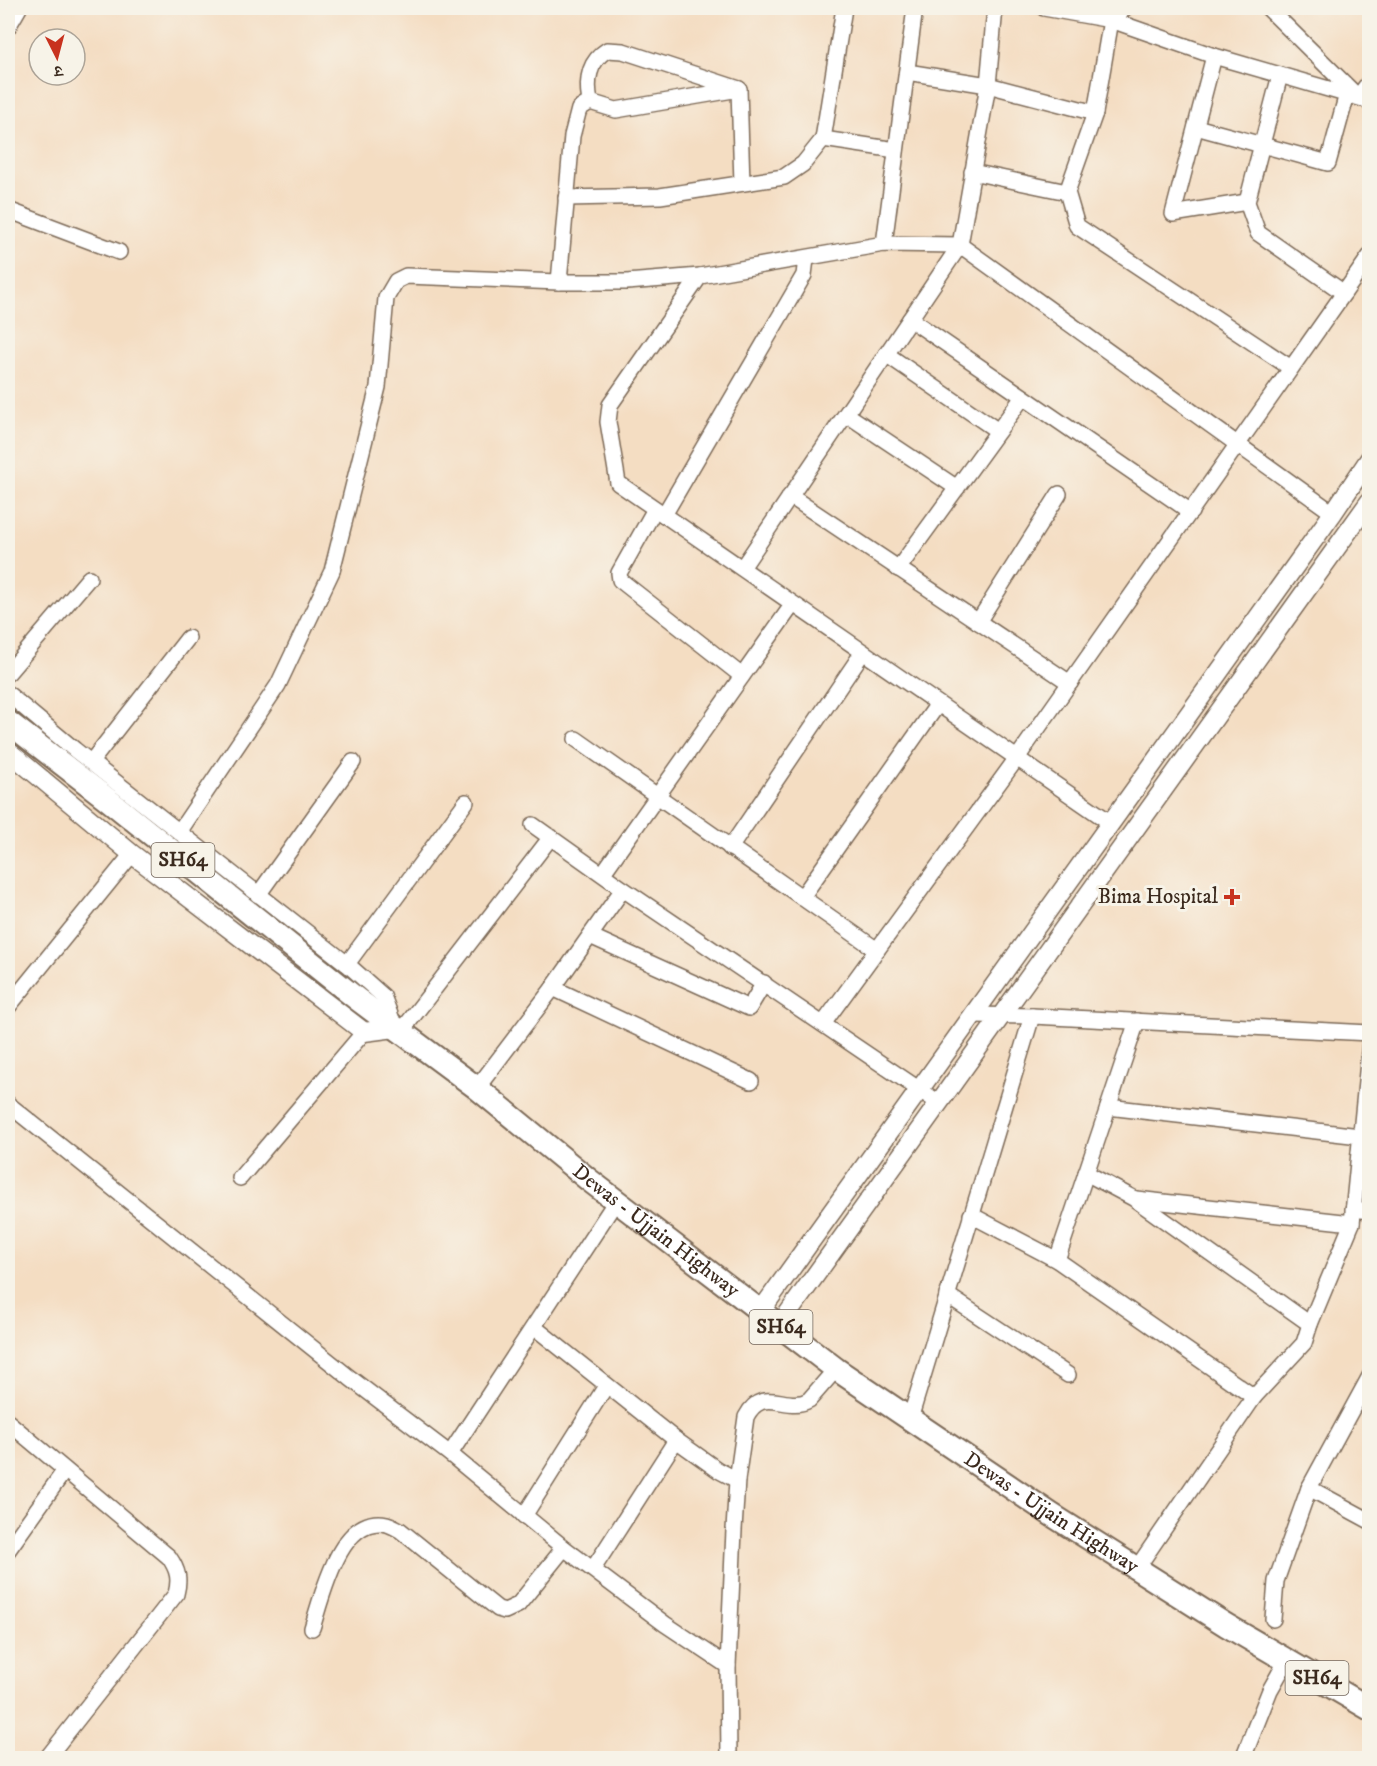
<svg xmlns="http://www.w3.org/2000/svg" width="1377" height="1766" font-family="'IM FELL DW Pica','Noto Serif Devanagari',serif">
  <rect width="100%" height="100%" fill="#f7f3e8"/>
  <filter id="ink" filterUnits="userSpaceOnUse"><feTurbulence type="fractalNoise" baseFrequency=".0167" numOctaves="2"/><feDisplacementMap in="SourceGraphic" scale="12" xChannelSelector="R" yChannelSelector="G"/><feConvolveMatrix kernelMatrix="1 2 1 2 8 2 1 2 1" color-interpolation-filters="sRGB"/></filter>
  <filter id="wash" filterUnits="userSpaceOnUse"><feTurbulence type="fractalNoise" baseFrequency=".008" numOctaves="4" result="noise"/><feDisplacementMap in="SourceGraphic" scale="24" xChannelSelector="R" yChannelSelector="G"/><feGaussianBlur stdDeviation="1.35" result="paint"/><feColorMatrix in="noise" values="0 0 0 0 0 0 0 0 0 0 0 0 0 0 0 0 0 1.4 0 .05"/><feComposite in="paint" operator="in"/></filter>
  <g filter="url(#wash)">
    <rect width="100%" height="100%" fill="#f4ddc2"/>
  </g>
  <g filter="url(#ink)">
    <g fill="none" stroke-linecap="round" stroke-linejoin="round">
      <g stroke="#7c6957" stroke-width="18">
        <g id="minor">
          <path d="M1044,8l67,12 103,36 156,45"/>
          <path d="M1125,8l-14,12 -16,93 -28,79 10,34 214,142"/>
          <path d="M1268,8l90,89 12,-16"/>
          <path d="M8,27l11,-19"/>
          <path d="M607,50l16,1 116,38 -123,21 -26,-8c-4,-21 -2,-40 17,-52z"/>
          <path d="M1214,56l-41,158 74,-12"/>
          <path d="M907,72l81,13 107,28"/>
          <path d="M1280,75l-33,127 11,31 86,60"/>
          <path d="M739,89l3,94"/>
          <path d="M1196,127l132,36 19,-69"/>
          <path d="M823,139l73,11"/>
          <path d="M972,172l95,20"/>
          <path d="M566,198l94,-2 124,-19 19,-13 20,-25 21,-131"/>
          <path d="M8,210l111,42"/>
          <path d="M884,244l31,-236"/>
          <path d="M700,276l-90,129 -2,17 10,61 493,340"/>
          <path d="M559,282l13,-146 7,-27 11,-7"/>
          <path d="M910,319l281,193"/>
          <path d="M886,354l112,77"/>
          <path d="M846,414l111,74"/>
          <path d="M790,496l280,187"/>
          <path d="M655,509l-36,64 1,7 122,96"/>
          <path d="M664,515l140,-240 2,-16"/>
          <path d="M742,568l218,-323 28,-160 7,-77"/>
          <path d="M898,569l125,-172"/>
          <path d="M978,622l81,-128"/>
          <path d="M8,673l81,-95"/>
          <path d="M8,694l67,56 272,214 36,32 11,29"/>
          <path d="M576,739l301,211"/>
          <path d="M91,762l97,-124"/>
          <path d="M533,825l90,64 316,214"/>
          <path d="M179,832l99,-147 54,-114 46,-184 8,-89 10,-17 10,-5 153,6h68l73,-6 184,-32 76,1 373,268"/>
          <path d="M730,848l133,-196"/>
          <path d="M603,873l190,-269"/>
          <path d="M258,895l95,-133"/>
          <path d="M802,897l136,-193"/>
          <path d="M590,936l159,72 15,-25"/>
          <path d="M347,964l119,-162"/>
          <path d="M553,988l198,93"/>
          <path d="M8,1007l124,-153"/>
          <path d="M974,1015l58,1 338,17"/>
          <path d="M823,1024l194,-266 353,-502"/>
          <path d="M401,1032l150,-195"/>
          <path d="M477,1088l76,-100 70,-99"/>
          <path d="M8,1104l342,274 100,76 114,94 101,76 63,42"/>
          <path d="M1108,1107l252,29"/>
          <path d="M1086,1173l47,25 177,126 -6,19 -50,54 -117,171"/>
          <path d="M240,1178l124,-146"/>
          <path d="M1136,1199l216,24 18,-181"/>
          <path d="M1353,1209l17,2"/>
          <path d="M971,1215l86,45 197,137"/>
          <path d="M1057,1260l80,-239"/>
          <path d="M947,1295l121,80"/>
          <path d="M1310,1324l42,-101"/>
          <path d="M534,1327l142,113 42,30 19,10"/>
          <path d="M1370,1376l-61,112 61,33"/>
          <path d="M910,1419l122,-403"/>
          <path d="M8,1422l161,135c9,13 11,22 7,37l-129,164"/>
          <path d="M450,1454l166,-253"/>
          <path d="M524,1516l82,-130"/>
          <path d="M8,1550l57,-80"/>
          <path d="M593,1569l83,-129"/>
          <path d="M1273,1619l3,-38 33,-93"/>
          <path d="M312,1628c10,-31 28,-115 75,-104 4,1 9,4 13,6l98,79 7,2 13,-6 46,-57"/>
          <path d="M729,1758l-1,-92 6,-136 3,-50 9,-63c17,-33 40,-4 63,-17l27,-31"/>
          <path d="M1243,1758l27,-68 17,-30"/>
        </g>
      </g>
      <g stroke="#7c6957" stroke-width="21">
        <g id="tertiary">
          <path d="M8,751l124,103 232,178 31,-4"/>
          <path d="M760,1312l573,-799 37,-55"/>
          <path d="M779,1326l591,-825"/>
        </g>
      </g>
      <g stroke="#7c6957" stroke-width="26">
        <g id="primary">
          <path id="s1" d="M8,722l98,76 251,201 120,89 112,92 247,189 216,146 174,110 144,84"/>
        </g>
      </g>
      <use href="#minor" stroke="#fff" stroke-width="15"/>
      <use href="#tertiary" stroke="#fff" stroke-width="18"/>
      <use href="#primary" stroke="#fff" stroke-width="22"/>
    </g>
  </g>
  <path fill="#c8321e" stroke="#f7f3e8" stroke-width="2" d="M1229 888h6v6h6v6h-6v6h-6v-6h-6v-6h6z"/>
  <g text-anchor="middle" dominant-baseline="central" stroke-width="6" stroke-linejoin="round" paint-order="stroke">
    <g fill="#f7f3e8" stroke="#73665b" stroke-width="1.5">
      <rect x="151.5" y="843" width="63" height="34" rx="4.5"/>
      <rect x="749.5" y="1310" width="63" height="34" rx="4.5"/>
      <rect x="1285.5" y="1661" width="63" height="34" rx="4.5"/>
    </g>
    <g font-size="20" font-weight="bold" fill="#3b2a1e">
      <text x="183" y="860">SH64</text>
      <text x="781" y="1327">SH64</text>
      <text x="1317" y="1678">SH64</text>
    </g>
    <g font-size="21" fill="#3b2a1e" stroke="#f7f3e8" text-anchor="end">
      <text x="1218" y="897">Bima Hospital</text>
    </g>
    <g font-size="21" fill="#3b2a1e" stroke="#f7f3e8">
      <text stroke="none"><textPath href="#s1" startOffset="824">Dewas - Ujjain Highway</textPath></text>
      <text stroke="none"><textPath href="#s1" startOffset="1310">Dewas - Ujjain Highway</textPath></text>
    </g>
  </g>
  <rect width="1377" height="1766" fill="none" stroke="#f7f3e8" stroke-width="30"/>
  <g transform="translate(57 57) rotate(174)"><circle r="28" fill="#f7f3e8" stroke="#aca397" stroke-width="1.5"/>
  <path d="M0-4.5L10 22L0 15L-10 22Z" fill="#c8321e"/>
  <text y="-9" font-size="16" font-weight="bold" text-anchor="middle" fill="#3b2a1e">उ</text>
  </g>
</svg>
